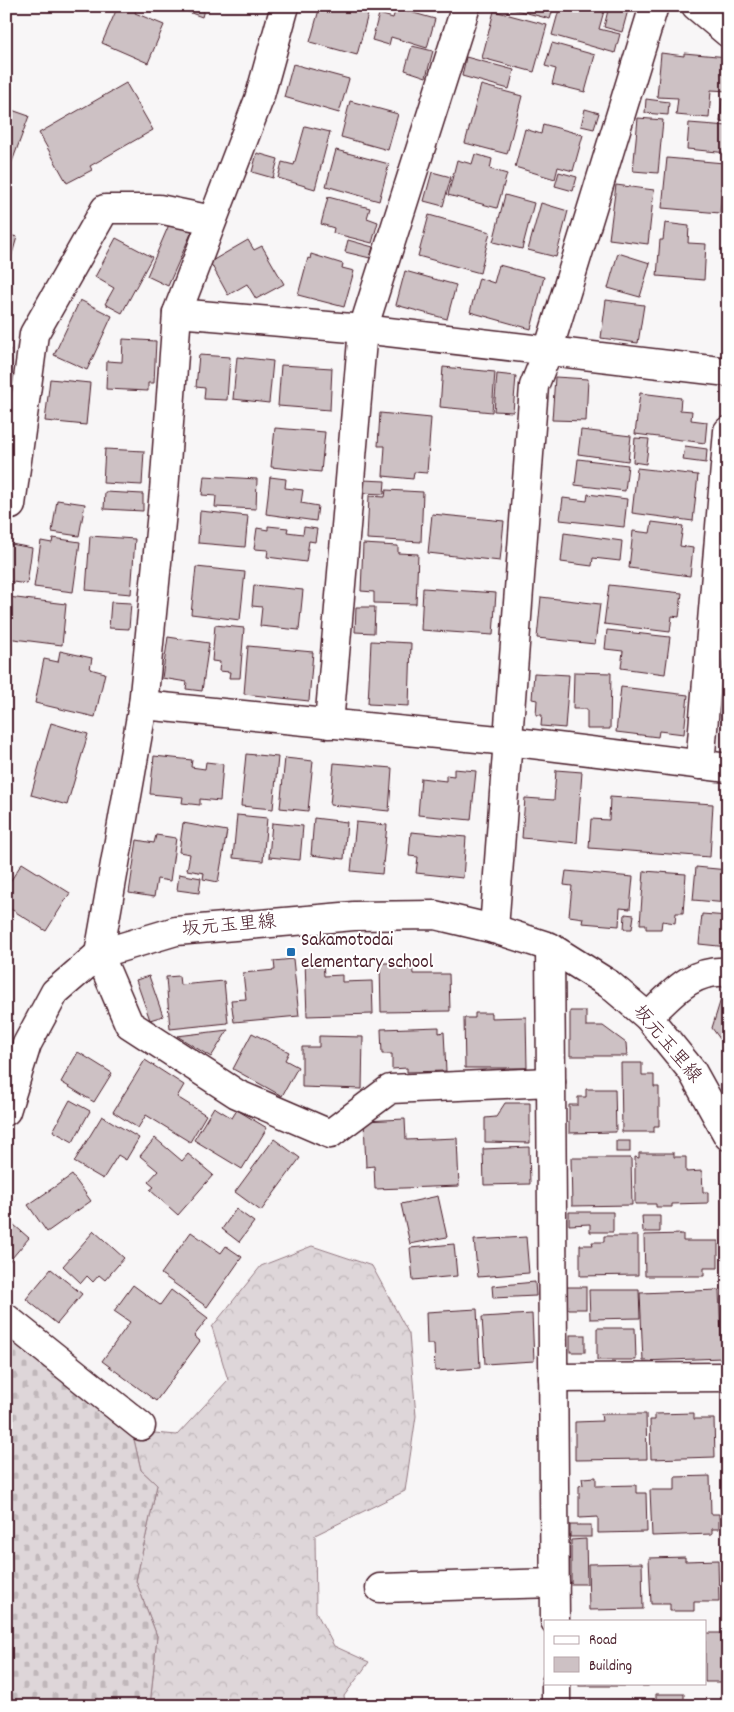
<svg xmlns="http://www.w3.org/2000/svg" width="734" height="1712" font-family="Dekko,'Klee One',sans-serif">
  <defs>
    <pattern id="forest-crowns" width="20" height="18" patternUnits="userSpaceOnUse" patternTransform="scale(1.25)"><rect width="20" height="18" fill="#ded6d9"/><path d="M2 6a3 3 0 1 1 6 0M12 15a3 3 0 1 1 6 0" fill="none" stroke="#c0b7ba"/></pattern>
    <pattern id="cemetery-stones" width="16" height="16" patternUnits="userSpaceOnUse" patternTransform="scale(1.25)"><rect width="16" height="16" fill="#ded6d9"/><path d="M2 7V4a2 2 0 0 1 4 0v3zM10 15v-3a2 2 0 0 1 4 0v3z" fill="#c0b7ba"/></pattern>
  </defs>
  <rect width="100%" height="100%" fill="#f8f6f7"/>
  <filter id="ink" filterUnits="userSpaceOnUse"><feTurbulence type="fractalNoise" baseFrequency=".02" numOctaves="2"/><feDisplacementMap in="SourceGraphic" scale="10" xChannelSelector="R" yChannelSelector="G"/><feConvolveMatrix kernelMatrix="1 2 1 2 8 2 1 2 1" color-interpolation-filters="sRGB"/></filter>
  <g filter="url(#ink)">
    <path fill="url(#forest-crowns)" stroke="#947a82" d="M312,1246l60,20 37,68 7,82 -11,75 -90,44 1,77 18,34 35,16 -25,34 2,10h-196l7,-70 -21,-55 21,-96 -16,-15 -9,-39 45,4 51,-55 -16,-53 49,-61z"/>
    <path fill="url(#cemetery-stones)" stroke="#947a82" d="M6,1332l126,99 9,39 16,15 -21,96 21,55 -7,70h-144z"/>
    <g fill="#cdc1c4" stroke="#4a1f2b">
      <path d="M118,6h17l2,1 -2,6 29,12 -16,38 -46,-20z"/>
      <path d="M172,6h33l-3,11z"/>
      <path d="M320,6h17l31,8 -11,41 -47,-13z"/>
      <path d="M501,6h53l-4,13z"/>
      <path d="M560,6h27l17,5 -5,18 21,5 -5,19 -63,-18z"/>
      <path d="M609,6h7l12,4 -6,22 -18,-5z"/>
      <path d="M396,8l39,11 -8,29 -36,-11 -2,8 -17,-5 7,-26 14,4z"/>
      <path d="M494,11l53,14 -13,47 -52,-14z"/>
      <path d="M552,43l43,12 -10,37 -33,-8 4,-15 -11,-3z"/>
      <path d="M412,46l21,5 -7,26 -21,-7z"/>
      <path d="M661,53l23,3v-3l44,4v34l-17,-1 -2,28 -33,-3 2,-17 -21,-1z"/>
      <path d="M466,57l48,13 -5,19 -47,-13z"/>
      <path d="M293,64l56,15 -10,34 -55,-16z"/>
      <path d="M126,83l27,47 -63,36 2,4 -25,13 -28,-50z"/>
      <path d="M481,85l41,11 -15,58 -42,-11z"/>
      <path d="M646,99l23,3 -1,13 -23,-2z"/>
      <path d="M722,99l6,1v23l-8,-1z"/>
      <path d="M350,101l48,13 -10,36 -47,-13z"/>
      <path d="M6,108l23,8 -23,62z"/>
      <path d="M585,109l14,4 -5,16 -13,-3z"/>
      <path d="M638,118l25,2 -5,53 -25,-2z"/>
      <path d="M689,123l39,3v27l-41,-4z"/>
      <path d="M543,124l40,11 -10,36 -15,-4 -3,12 -40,-12 10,-38 16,5z"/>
      <path d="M305,126l25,6 -15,57 -37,-11 4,-16 12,3z"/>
      <path d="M336,150l53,14 -10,37 -53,-15z"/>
      <path d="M257,153l21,6 -5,19 -21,-6z"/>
      <path d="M475,154l17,5 -2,10 17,5 -10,34 -49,-13 9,-35 15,4z"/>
      <path d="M667,158l57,5 -4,50 -58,-5z"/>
      <path d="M432,172l19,5 -8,29 -19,-5z"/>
      <path d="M559,172l18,5 -4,14 -18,-5z"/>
      <path d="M616,185l38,5 -6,54 -39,-5z"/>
      <path d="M505,195l29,8 -12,46 -29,-7z"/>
      <path d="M328,197l42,11 -3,10 11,4 -6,21 -39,-10 1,-5 -13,-4z"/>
      <path d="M541,203l27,8 -12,46 -28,-7z"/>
      <path d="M429,215l61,17 -10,41 -62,-17z"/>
      <path d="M171,220l22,9 -25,57 -21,-10z"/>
      <path d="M665,223l24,3 -1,17 18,1 -2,36 -47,-4 3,-36h3z"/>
      <path d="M6,234l11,3 -9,31h-2z"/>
      <path d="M116,238l36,19 -30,56 -17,-9 9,-16 -19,-11z"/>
      <path d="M248,240l6,10 8,-4 22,38 -28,15 -9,-15 -19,11 -18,-33z"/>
      <path d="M348,240l25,7 -3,11 -25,-6z"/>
      <path d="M618,253l32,10 -10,34 -32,-9z"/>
      <path d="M311,254l32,10 -1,4 12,3 -10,36 -46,-12 10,-37 2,1z"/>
      <path d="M499,265l45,12 -13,52 -61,-17 9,-34 15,5z"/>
      <path d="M405,271l51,14 -9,34 -51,-14z"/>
      <path d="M80,300l32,16 -25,54 -33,-15z"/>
      <path d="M606,300l38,5 -6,38 -37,-5z"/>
      <path d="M123,339l33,2 -2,42h-6v8l-42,-2 1,-28 15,1z"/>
      <path d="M6,349h4l-3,40h-1z"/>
      <path d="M199,355l31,2 -3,43 -23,-1 1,-11 -9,-1z"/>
      <path d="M237,357l36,4 -4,42 -36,-4z"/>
      <path d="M281,365l51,3 -2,42 -52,-4z"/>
      <path d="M443,367l52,5 -3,40 -52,-5z"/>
      <path d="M497,374l19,2 -3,36 -19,-1z"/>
      <path d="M555,377l33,2 -2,42 -34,-1z"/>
      <path d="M50,379l40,4 -4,42 -41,-4z"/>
      <path d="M640,393l41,5 -1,12 12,1 -1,9 16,2 -2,21 -70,-9z"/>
      <path d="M380,413l51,5 -4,55 -13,-1 -1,7 -30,-3 2,-30h-7z"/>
      <path d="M275,428l50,4 -4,40 -50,-5z"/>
      <path d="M581,430l50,6 -3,25 -50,-7z"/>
      <path d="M635,438l14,1 -3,25 -13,-2z"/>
      <path d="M685,446l22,3 -1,14 -23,-3z"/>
      <path d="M105,449l39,2 -2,34 -39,-2z"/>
      <path d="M578,459l50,6 -3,26 -50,-6z"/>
      <path d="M637,468l61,7 -5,46 -61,-8z"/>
      <path d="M204,476l53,3 -1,30 -41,-2 1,-11 -14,-1z"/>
      <path d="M270,477l16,2 -1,9 18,2 -2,13 17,3 -2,15 -50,-7z"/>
      <path d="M363,480l22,1 -1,13 -22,-1z"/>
      <path d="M386,490l37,2 -2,50 -54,-3 2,-43 16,1z"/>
      <path d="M105,492l38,2v17l-39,-2z"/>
      <path d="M588,494l39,5 -3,28 -64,-7 3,-22 24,3z"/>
      <path d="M57,500l28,4 -6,32 -27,-4z"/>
      <path d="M200,511l48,5 -3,31 -47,-4z"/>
      <path d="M432,514l72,7 -4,40 -72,-8z"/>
      <path d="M652,522l31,4 -3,20 13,2 -3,28 -61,-8 4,-37 17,2z"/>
      <path d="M268,526l20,2 -1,4 16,2 1,-7 13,2 -2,13 -6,-1 -3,21 -39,-5 1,-7 -14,-1 3,-21 11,2z"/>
      <path d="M564,533l58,8 -2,20 -27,-3 -1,8 -31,-4z"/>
      <path d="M90,536l45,3 -4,55 -45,-4z"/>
      <path d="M53,538l27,4 -7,50 -39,-5 7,-46 11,2z"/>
      <path d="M6,543l26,5 -5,36 -21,-3z"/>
      <path d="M363,544l35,2v7l20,1 -2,50 -42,-1v-11l-13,-1z"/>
      <path d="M196,567l49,5 -5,48 -49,-6z"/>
      <path d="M254,585l49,5 -4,40 -39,-4 2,-19 -10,-1z"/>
      <path d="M609,585l73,8 -3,24 -7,-1 -2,16 -66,-8z"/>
      <path d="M423,588l73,5 -3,42 -72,-5z"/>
      <path d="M8,597l58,7 -4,41 -56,-7z"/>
      <path d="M541,597l59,7 -5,40 -58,-6z"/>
      <path d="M111,602l20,1 -2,26 -20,-1z"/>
      <path d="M356,607h19l-1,26 -19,-1z"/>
      <path d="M215,625l29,3 -4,50h-11l1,-6 -11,-1 1,-9 -8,-1z"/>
      <path d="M607,630l63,7 -5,37 -44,-6 2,-17 -18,-2z"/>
      <path d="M168,637l41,6 -7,48 -16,-2 1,-7 -25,-4z"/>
      <path d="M371,641l40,2 -2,63 -41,-2z"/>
      <path d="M248,646l65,6 -4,49 -65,-7z"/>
      <path d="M60,651l32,7 -2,11 15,4 -10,44 -60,-14 9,-44 14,3z"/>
      <path d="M723,662l5,1v28h-8z"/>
      <path d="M574,672l37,1 -1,56h-23v-20h-14z"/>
      <path d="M534,673l35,2 -4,53 -24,-2 1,-11h-6l1,-15 -5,-1z"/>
      <path d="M621,687l67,8 -4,39 -25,-3 -1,6 -42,-5z"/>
      <path d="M51,723l37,11 -21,71 -36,-10z"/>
      <path d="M246,754l32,3 -5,52 -32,-3z"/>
      <path d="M154,756l38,4 -1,7 14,2 1,-7 17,2 -3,37 -20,-2v6l-18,-2 1,-6 -33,-3z"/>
      <path d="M285,758l28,3 -5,50 -28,-3z"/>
      <path d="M334,763l58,5 -3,43 -59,-6z"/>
      <path d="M454,769l22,2 -5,49 -53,-5 3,-37 25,3v-6l8,1z"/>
      <path d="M556,770l26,2 -5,71 -55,-5 3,-40 29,2z"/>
      <path d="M610,797l103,7 -3,53 -121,-9 2,-29 18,1z"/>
      <path d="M237,815l30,3 -4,43 -30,-3z"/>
      <path d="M314,818l33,4 -3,37 -33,-4z"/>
      <path d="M356,822l31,3 -5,49 -31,-3z"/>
      <path d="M183,823l44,8 -9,51 -15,-3 1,-6 -17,-3 3,-16 -11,-2z"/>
      <path d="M272,823l31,3 -3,34 -31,-3z"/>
      <path d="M411,832l55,5 -3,41 -47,-5 2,-16 -9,-1z"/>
      <path d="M156,835l20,3 -6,43 -13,-2 -3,18 -25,-4 8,-53 17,3z"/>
      <path d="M22,863l48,30 -24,38 -40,-25v-18z"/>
      <path d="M696,867l32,3v33l-35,-3z"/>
      <path d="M566,871l67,6 -3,32 -10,-1 -1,18 -37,-3 1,-5 -14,-2 3,-30 -8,-1z"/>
      <path d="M644,871l42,3 -3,39h-7l-1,10 -13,-2 -1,8h-15v-5h-6z"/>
      <path d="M179,874l22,4 -2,15 -22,-3z"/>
      <path d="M625,914l9,1 -2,14h-8z"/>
      <path d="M702,914l26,2v31l-29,-3z"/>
      <path d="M293,959l6,57 -65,6 -3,-22 15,-1 -3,-26 32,-3 -1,-9z"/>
      <path d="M305,961h18l1,15 18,-1v7l30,-1 1,33 -66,2z"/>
      <path d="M380,963h32l1,11h36l1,37 -69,1z"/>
      <path d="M149,976l14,40 -13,4 -14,-40z"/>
      <path d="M179,976l1,9 44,-4 4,42 -58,6 -4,-52z"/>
      <path d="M721,999l7,1v50l-16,-22z"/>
      <path d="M570,1011h16v15h17l23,17 1,13h-57z"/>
      <path d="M475,1013h16v5l35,-1 1,51h-62l-1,-50h11z"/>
      <path d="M439,1027v6l5,-1 2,39 -39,1v-4l-15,1v-15h-10l-1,-25z"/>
      <path d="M228,1030l-17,27 -34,-21z"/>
      <path d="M252,1033l37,19 -4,8 13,7 -16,29 -49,-27z"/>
      <path d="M319,1036l44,1 -1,52 -60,-2v-40h17z"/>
      <path d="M78,1052l34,21 -18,29 -33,-20z"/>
      <path d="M145,1060l39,25 -7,12 29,18 -16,27 -44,-27 -8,13 -25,-16z"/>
      <path d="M621,1063h21v12h12v12h5v39h-5v6h-32z"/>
      <path d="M586,1089h29l1,43 -47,1v-28h9v-8h8z"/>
      <path d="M70,1100l20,11 -17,31 -20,-11z"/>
      <path d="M505,1103h25v40l-45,-1v-24l11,-1z"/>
      <path d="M214,1107l18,11 5,-8 30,18 -25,41 -48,-29z"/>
      <path d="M102,1116l37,22 -13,22 -8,-5 -15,24 -29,-17z"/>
      <path d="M405,1119l1,21 51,-2 2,48 -84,3 -1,-23 -8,1 -2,-46z"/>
      <path d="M155,1138l27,23 6,-7 25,21 -35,40 -28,-25 4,-3 -6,-5 10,-11 -18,-15z"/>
      <path d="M274,1139l26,19 -39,53 -26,-19z"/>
      <rect x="616" y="1141" width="14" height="11"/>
      <path d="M529,1147l1,37 -46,1 -1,-36z"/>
      <path d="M639,1153h35v4h12v15l16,-1 1,21h5v11l-36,1v3h-16v-3h-21v-47l4,1z"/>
      <path d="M571,1158h60l1,47 -60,1z"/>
      <path d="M72,1175l19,26 -44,31 -19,-27z"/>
      <path d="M438,1196l9,41 -37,7 -9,-40z"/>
      <path d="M236,1209l18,13 -15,20 -17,-13z"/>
      <path d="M569,1212h44v20h-23v-8l-21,1z"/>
      <path d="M642,1216h18v16h-17z"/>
      <path d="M6,1218l23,20 -23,27z"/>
      <path d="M94,1231l30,27 -19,22 -6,-5 -6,7 -6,-6 -6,7 -18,-17z"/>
      <path d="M191,1232l30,21 5,-7 16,11 -35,50 -46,-33z"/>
      <path d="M683,1234v7h35v27h-14v8h-59l-1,-41z"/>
      <path d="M604,1236h34v39l-58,1v-31h13l-1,-3h12z"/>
      <path d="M526,1237l3,36 -51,4 -4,-37z"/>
      <path d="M454,1244l3,32 -44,4 -3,-32z"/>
      <path d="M51,1269l31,25 -25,30 -31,-25z"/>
      <path d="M535,1282l1,14 -43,2 -1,-12z"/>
      <path d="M133,1285l27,20 11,-15 37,28 -14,18 6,5 -44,60 -54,-40 28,-39 -16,-11z"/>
      <rect x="567" y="1287" width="19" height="22"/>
      <path d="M589,1290h50l1,28 -50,1z"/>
      <path d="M719,1290l3,68 -79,3 -3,-68z"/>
      <path d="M477,1309l3,59 -45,3 -1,-27h-7l-1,-32z"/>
      <path d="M532,1314l2,47 -49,3 -3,-47z"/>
      <path d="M597,1328h38l1,32h-39z"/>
      <rect x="570" y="1335" width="15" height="17"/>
      <path d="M694,1413v6h20l1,38 -64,2 -1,-39h5v-6z"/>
      <path d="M601,1414h45l1,45 -72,1v-38l27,-1z"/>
      <path d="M710,1476l1,38h8v15h-7v5l-60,2 -2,-46h25v-13z"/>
      <path d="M596,1477v9l40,-1v8h10l1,39 -49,1v-16l-19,1v-32l4,-1 -1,-7z"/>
      <rect x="570" y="1525" width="21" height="12"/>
      <path d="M586,1539l1,45h-16v-44z"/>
      <path d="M685,1557v4l33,-1 1,42h-25v9h-24v-7h-19l-2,-46z"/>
      <path d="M642,1563l1,46 -54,1 -1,-46z"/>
      <path d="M705,1633h17l1,49h-18z"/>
      <rect x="579" y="1683" width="69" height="3"/>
      <path d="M656,1694h28v11l17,-1v2h-45z"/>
      <path d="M629,1700v6h-48v-5z"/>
    </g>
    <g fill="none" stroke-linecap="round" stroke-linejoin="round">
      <g stroke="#4a1f2b" stroke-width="31">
        <g id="street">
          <path d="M285,6l-26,93 -82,214 -13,178 -21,214 -44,249 30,70 108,70 93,40 60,-45 161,-7"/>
          <path d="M696,6l32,27"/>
          <path d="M177,313l186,16 365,43"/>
          <path d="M6,505h5l23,-171 71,-125h54l53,11"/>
          <path d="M143,705l365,36 220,27"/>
          <path d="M329,724l34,-395 103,-323"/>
          <path d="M700,765l28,-334"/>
          <path d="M494,929l40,-543 14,-35 106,-345"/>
          <path d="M550,947l5,674"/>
          <path d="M6,1318l135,108"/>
          <path d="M553,1378l175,-1"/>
          <path d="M380,1588l175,-5"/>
          <path d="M556,1683v23"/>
        </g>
      </g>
      <g stroke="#4a1f2b" stroke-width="31">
        <g id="secondary">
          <path d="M648,1017c24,-23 43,-48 80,-45"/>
          <path d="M6,1111l21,-67 28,-52 44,-38 77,-23 178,-15 81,-1 59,14 56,18 59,37 39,33 44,54 36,65"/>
        </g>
      </g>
      <use href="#street" stroke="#fff" stroke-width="28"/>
      <use href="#secondary" stroke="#fff" stroke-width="28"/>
    </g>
  </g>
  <rect fill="#1f6fb2" stroke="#fff" stroke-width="2" x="286" y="947" width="10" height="10" rx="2.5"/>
  <g text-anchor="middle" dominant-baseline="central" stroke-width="4" stroke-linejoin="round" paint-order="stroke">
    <g font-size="19" fill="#4a1f2b" stroke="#fff">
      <text transform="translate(229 927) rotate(-5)">坂元玉里線</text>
      <text transform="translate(666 1045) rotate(50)">坂元玉里線</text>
    </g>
    <g font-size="19" fill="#4a1f2b" stroke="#fff" text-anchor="start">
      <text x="301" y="941">Sakamotodai<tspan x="301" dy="22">elementary school</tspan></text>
    </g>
  </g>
  <rect width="734" height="1712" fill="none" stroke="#fff" stroke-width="25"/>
  <rect x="12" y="12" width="709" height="1687" fill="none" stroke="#4a1f2b" stroke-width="2" filter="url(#ink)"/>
  <rect x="544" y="1620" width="162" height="65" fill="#ffffff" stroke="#b7a5aa"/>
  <rect x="554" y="1636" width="25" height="8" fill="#ffffff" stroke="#b7a5aa"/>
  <text x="589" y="1644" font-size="15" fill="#4a1f2b">Road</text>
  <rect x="554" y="1657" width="25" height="15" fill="#cdc1c4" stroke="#b7a5aa"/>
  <text x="589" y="1670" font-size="15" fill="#4a1f2b">Building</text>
</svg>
